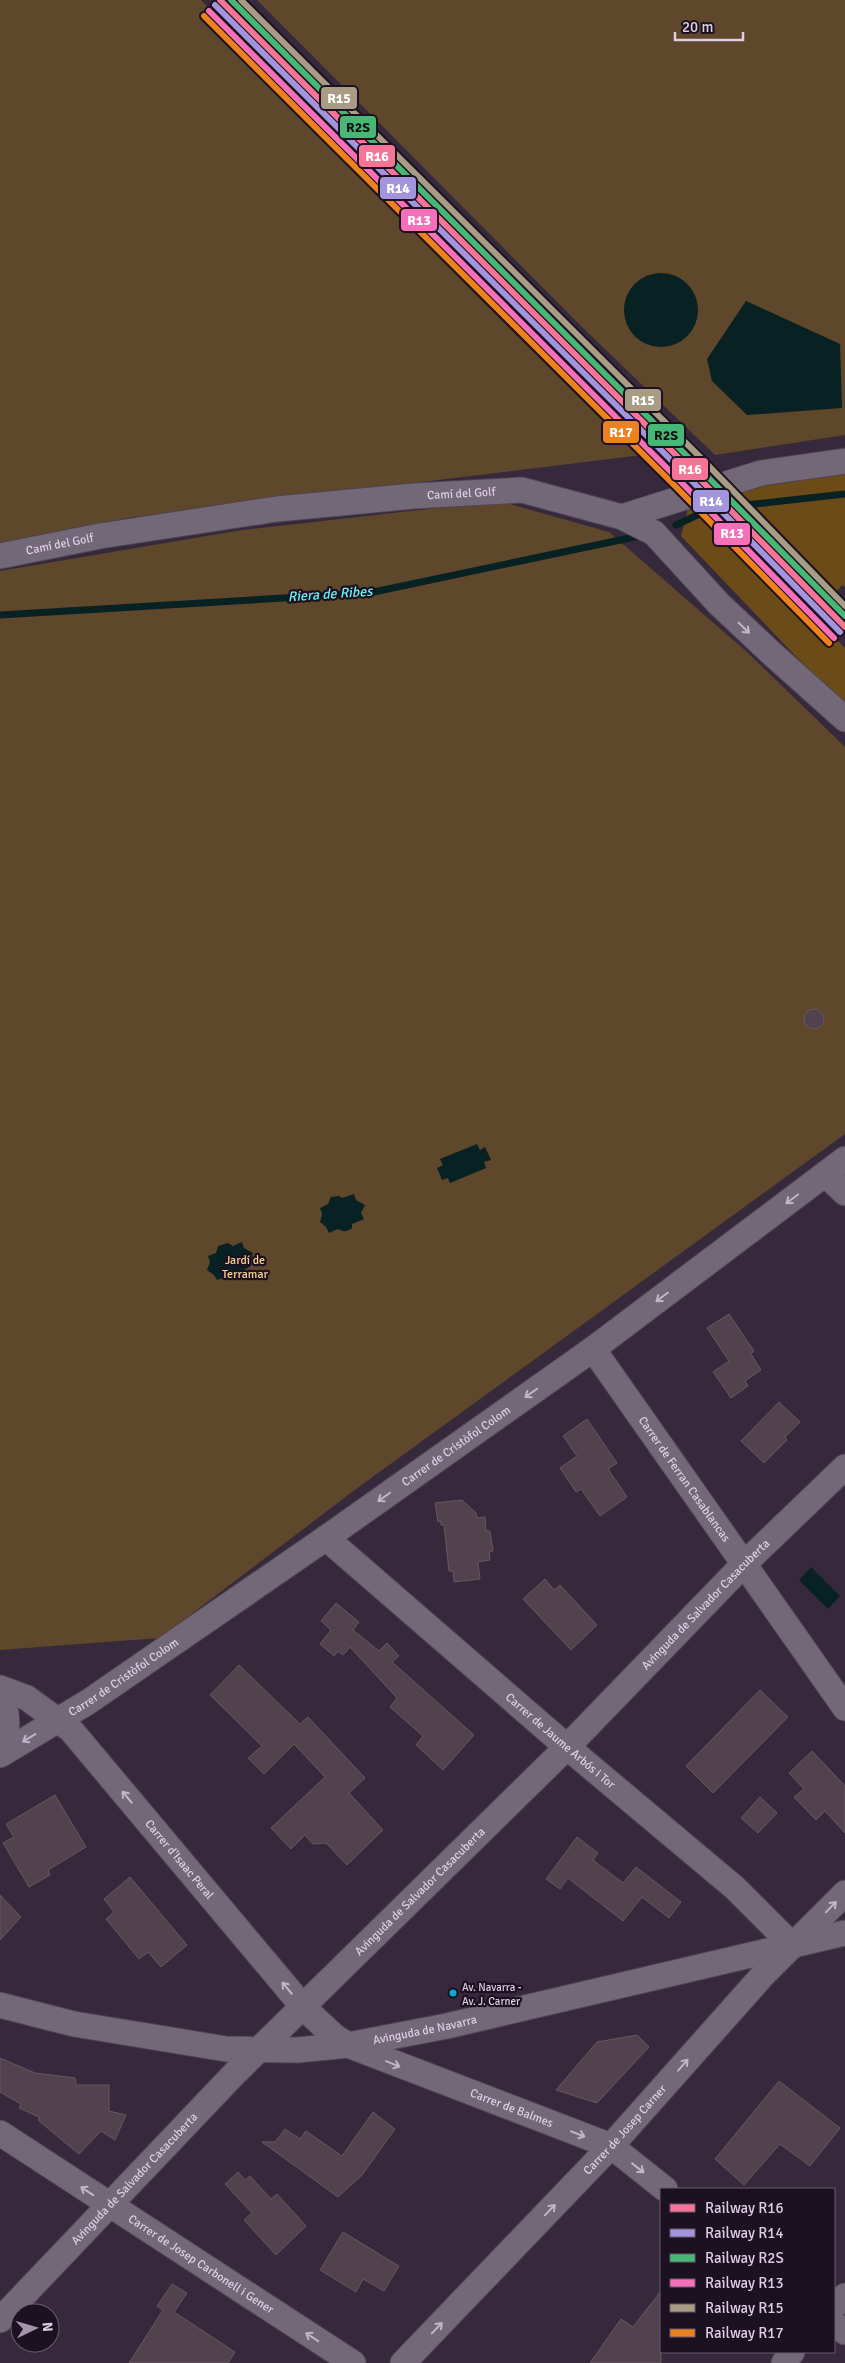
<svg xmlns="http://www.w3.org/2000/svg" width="845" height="2363" font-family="Signika,sans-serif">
  <rect width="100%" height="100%" fill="#37293c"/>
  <g fill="#5e472b">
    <path d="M0,0h201l185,192 171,166 93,96 -523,64 -127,28z"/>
    <path d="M257,0h588v435l-130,20 -131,-126z"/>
    <path d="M499,501l110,31 138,120 98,95v387l-489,355 -196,149 -160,12v-1079l242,-41z"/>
  </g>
  <path fill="#6b4b18" d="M845,471v116l-3,-2 -26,33 29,30v60l-164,-172 7,-27 28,-18z"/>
  <g fill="#082123">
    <circle cx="661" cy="310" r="37"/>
    <path d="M746,301l94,43 2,64 -95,7 -35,-34 -5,-22z"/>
    <path d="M477,1144l3,6 5,-3 6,13 -7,2 2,6 -36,15 -2,-5 -6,2 -5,-12 6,-3 -3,-6z"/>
    <path d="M354,1194l2,6 9,5 -4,8 3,6 -12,5v4c-5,4 -8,4 -14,1l-9,4 -3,-6 -6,-5 2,-8 -2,-6 8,-4 3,-7 8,-1 3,2z"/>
    <path d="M242,1242l2,6 9,5 -4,8 2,5 -7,4 -2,4 -11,6 -5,-3 -9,3 -3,-5 -7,-5 3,-8 -2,-6 8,-3 2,-7 10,-3 5,3z"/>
    <path d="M811,1567l29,29 -12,13 -29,-29z"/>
  </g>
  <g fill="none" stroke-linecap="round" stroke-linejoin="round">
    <g stroke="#082123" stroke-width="7">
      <path d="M676,525l34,-16 135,-15"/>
      <path d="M0,615l369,-22 275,-58"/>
    </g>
  </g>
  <g fill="#52424e" stroke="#675760">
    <circle cx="814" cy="1019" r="10"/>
    <path d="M729,1314l25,37 -3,3 10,16 -16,11 3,5 -17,12 -18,-26 16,-11 -22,-33z"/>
    <path d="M779,1402l21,20 -15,15 2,3 -23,23 -23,-22z"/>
    <path d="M587,1419l30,44 -9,6 19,28 -27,19 -19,-27 -5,3 -16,-24 17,-12 -14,-20z"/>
    <path d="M462,1500l14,13 1,5 8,-1 1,14h4l3,20 -4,1 1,8 -12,2 2,17 -26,3 -1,-11h-4l-5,-46h-3v-4l-3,1 -3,-19z"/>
    <path d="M545,1579l9,11 6,-5 37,40 -26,25 -48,-51z"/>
    <path d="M336,1603l23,19 -6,8 26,21 8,-8 12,13 -7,6 82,73 -31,35 -27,-25 7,-9 -33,-29 7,-9 -47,-51 -7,8 -5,-4 -4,5 -14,-12 11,-14 -10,-9z"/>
    <path d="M239,1665l61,59 8,-7 57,61 -16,15 34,37 -36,35 -21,-22 -13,1 -8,-9 -14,14 -20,-21 54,-51 -31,-33 -30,30 -16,-16 14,-12 -52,-51z"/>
    <path d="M760,1690l28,27 -75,76 -27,-27z"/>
    <path d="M812,1751l33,35v47l-20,-22 -9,9 -22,-23 10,-8 -15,-16z"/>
    <path d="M55,1795l31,52 -38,23 2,5 -21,12 -26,-44 11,-6 -8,-13z"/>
    <path d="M760,1797l17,16 -19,20 -17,-15z"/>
    <path d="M577,1837l21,16 -5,7 30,23 13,-16 45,35 -12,16 -27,-21 -19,24 -55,-43 -8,11 -14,-10z"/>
    <path d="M130,1877l57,68 -26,22 -13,-15 -9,7 -33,-40 8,-7 -10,-13z"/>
    <path d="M0,1895l21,22 -21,23z"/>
    <path d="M637,2035l12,12 -52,56 -41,-13 41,-48z"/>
    <path d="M0,2058l35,15 40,5 1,7h33v26l17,4 -11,25 -14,-9 -22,23 -40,-33v-4l-20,-9 2,-4 -21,-12z"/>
    <path d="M779,2081l61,47 -30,38 -30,-22 -36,41 -29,-26z"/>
    <path d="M373,2112l22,17 -33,46 -24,22 -76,-55h13l10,-13 15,10 6,-8 36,25z"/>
    <path d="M238,2172l7,8 5,-4 21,23 6,-5 29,32 -30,29 -32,-35 8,-7 -27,-29z"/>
    <path d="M343,2232l56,34 -15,25 -21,-12 -7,13 -36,-22z"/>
    <path d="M172,2284l15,9 -13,19 61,40 -7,11h-99l34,-53 -6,-4z"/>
    <path d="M661,2291v72h-71l31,-44 12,8z"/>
  </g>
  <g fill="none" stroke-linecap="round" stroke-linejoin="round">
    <g stroke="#504454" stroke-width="27">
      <g id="minor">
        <path d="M622,517l139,-44 84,-12"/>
        <path id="s1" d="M0,556l100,-20 177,-27 137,-13 108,-6 100,27 32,16 65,71 51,48 75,67"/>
        <path d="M825,1174l20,19"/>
        <path id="s2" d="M593,1349l252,359"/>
        <path id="s3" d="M326,1538l241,209 168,141 58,58"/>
        <path id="s4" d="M0,1688l27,10 44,32 233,278 30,28 14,9 263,101 54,43"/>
        <path d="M0,1699c10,14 8,35 0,49"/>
        <path id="s5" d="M0,1755l88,-53 238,-164 267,-189 252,-190"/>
        <path id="s6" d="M0,2005l74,19 152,25 72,1 50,-5 99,-19 398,-93"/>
        <path id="s7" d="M0,2133l353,230"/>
        <path d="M834,2306l11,-10"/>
        <path id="s8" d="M0,2320l236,-248 331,-325 176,-182 102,-98"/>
        <path d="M834,2324l11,8"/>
        <path id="s9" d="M403,2363l208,-217 152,-171 82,-82"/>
        <path d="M784,2363l8,-11"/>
      </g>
    </g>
    <use href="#minor" stroke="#726877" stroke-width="25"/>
    <g stroke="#1c1120" stroke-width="10">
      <path id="rail-1" d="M220,0l471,470 154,157"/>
    </g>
    <g stroke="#1c1120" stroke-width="10">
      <path id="rail-2" d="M215,5l471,470 154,157"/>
    </g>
    <g stroke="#1c1120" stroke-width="10">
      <path id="rail-3" d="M231,0l465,465 149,151"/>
    </g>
    <g stroke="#1c1120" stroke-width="10">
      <path id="rail-4" d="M209,11l471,470 154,157"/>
    </g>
    <g stroke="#1c1120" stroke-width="10">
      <path id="rail-5" d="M241,0l461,459 143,147"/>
    </g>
    <g stroke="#1c1120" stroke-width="10">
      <path id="rail-6" d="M204,16l471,470 154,157"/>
    </g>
    <use href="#rail-1" stroke="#f77496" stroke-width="6"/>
    <use href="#rail-2" stroke="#a295dd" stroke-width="6"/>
    <use href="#rail-3" stroke="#46b775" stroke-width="6"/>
    <use href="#rail-4" stroke="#f76eb9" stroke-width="6"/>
    <use href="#rail-5" stroke="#a89c85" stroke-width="6"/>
    <use href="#rail-6" stroke="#ec811d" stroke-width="6"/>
  </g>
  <defs><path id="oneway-shaft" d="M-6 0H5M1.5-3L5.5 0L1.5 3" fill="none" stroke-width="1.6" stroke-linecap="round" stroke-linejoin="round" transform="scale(1.25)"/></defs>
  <g stroke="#c3b4c9">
    <use href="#oneway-shaft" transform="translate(744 628) rotate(44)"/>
    <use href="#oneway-shaft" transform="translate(792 1199) rotate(143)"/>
    <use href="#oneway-shaft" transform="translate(662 1297) rotate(143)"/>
    <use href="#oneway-shaft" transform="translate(531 1393) rotate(145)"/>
    <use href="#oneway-shaft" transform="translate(384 1497) rotate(145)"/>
    <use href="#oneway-shaft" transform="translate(29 1738) rotate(149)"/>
    <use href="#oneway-shaft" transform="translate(127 1797) rotate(-130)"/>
    <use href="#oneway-shaft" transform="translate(831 1907) rotate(-46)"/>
    <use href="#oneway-shaft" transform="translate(287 1988) rotate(-130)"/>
    <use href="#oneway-shaft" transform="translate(393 2064) rotate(22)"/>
    <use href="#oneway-shaft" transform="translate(683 2065) rotate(-49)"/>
    <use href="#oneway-shaft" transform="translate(578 2134) rotate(21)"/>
    <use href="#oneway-shaft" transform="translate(638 2168) rotate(38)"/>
    <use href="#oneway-shaft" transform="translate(87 2191) rotate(-147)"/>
    <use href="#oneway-shaft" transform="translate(550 2210) rotate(-46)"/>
    <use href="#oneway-shaft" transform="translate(437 2328) rotate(-46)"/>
    <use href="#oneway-shaft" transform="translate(312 2337) rotate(-147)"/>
  </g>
  <circle fill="#06acd0" stroke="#1c1120" stroke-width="2" cx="453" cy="1993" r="4.5"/>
  <g text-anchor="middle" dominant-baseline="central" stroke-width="4.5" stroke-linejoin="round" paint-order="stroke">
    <g font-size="11" fill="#decee4" stroke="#1c1120" text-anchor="start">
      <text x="462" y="1987">Av. Navarra -<tspan x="462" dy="14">Av. J. Carner</tspan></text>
    </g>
    <g font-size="12" fill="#decee4" stroke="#1c1120">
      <text stroke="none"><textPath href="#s1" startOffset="466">Camí del Golf</textPath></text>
      <text stroke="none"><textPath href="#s1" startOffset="61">Camí del Golf</textPath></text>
      <text stroke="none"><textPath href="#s5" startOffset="551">Carrer de Cristòfol Colom</textPath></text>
      <text stroke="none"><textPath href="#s2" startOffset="159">Carrer de Ferran Casablancas</textPath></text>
      <text stroke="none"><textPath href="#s8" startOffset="1005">Avinguda de Salvador Casacuberta</textPath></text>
      <text stroke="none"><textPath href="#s5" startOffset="146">Carrer de Cristòfol Colom</textPath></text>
      <text stroke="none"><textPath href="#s3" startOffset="310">Carrer de Jaume Arbós i Tor</textPath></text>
      <text stroke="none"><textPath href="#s4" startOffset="252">Carrer d'Isaac Peral</textPath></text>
      <text stroke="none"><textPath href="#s8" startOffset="600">Avinguda de Salvador Casacuberta</textPath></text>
      <text stroke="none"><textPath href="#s6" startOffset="431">Avinguda de Navarra</textPath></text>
      <text stroke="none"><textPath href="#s4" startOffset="679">Carrer de Balmes</textPath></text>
      <text stroke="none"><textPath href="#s9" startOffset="322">Carrer de Josep Carner</textPath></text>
      <text stroke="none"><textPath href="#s8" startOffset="195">Avinguda de Salvador Casacuberta</textPath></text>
      <text stroke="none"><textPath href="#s7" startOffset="240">Carrer de Josep Carbonell i Gener</textPath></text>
    </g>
    <g font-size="12" fill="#fbd090" stroke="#1c1120">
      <text x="245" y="1260">Jardí de<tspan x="245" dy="14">Terramar</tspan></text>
    </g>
    <g font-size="14" font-style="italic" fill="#6af1f3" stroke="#1c1120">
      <text transform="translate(330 594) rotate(-4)">Riera de Ribes</text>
    </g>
  </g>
  <g stroke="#1c1120" stroke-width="2">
    <rect x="320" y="86" width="38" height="24" rx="5" fill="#a89c85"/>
    <rect x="339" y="115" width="38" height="24" rx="5" fill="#46b775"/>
    <rect x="358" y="144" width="38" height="24" rx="5" fill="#f77496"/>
    <rect x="379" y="176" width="38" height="24" rx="5" fill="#a295dd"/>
    <rect x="400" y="208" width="38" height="24" rx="5" fill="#f76eb9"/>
    <rect x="624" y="388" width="38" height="24" rx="5" fill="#a89c85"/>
    <rect x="602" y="420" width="38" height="24" rx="5" fill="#ec811d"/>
    <rect x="647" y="423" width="38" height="24" rx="5" fill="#46b775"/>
    <rect x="671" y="457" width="38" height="24" rx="5" fill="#f77496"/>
    <rect x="692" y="489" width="38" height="24" rx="5" fill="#a295dd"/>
    <rect x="713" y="522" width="38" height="24" rx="5" fill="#f76eb9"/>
  </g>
  <g font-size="14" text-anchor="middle" font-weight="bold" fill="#fff">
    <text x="339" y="103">R15</text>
    <text x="377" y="161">R16</text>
    <text x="398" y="193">R14</text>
    <text x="419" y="225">R13</text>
    <text x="643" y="405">R15</text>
    <text x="621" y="437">R17</text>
    <text x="690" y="474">R16</text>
    <text x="711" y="506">R14</text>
    <text x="732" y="538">R13</text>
  </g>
  <g font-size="14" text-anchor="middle" font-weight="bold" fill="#111">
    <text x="358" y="132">R2S</text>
    <text x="666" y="440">R2S</text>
  </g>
  <rect x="660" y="2188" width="175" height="165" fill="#1c1120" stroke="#6a5d6e"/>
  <rect x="670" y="2204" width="25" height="8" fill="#f77496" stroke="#6a5d6e"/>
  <text x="705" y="2213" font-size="15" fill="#decee4">Railway R16</text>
  <rect x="670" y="2229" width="25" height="8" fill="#a295dd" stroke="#6a5d6e"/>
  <text x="705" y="2238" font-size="15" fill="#decee4">Railway R14</text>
  <rect x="670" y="2254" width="25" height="8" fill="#46b775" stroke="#6a5d6e"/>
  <text x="705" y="2263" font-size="15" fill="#decee4">Railway R2S</text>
  <rect x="670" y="2279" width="25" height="8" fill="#f76eb9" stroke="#6a5d6e"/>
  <text x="705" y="2288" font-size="15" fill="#decee4">Railway R13</text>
  <rect x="670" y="2304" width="25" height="8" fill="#a89c85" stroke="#6a5d6e"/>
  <text x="705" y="2313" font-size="15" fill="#decee4">Railway R15</text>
  <rect x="670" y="2329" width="25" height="8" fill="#ec811d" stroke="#6a5d6e"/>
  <text x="705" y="2338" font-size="15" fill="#decee4">Railway R17</text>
  <g transform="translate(35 2328) rotate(85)"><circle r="24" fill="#1c1120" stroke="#6a5d6e"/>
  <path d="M0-4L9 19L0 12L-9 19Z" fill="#a494a9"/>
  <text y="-8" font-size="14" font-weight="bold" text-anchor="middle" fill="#decee4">N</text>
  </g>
  <path d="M675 32v8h68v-8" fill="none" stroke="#decee4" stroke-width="2.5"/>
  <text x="682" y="32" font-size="15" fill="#decee4" stroke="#1c1120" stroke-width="4" paint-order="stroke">20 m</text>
</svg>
